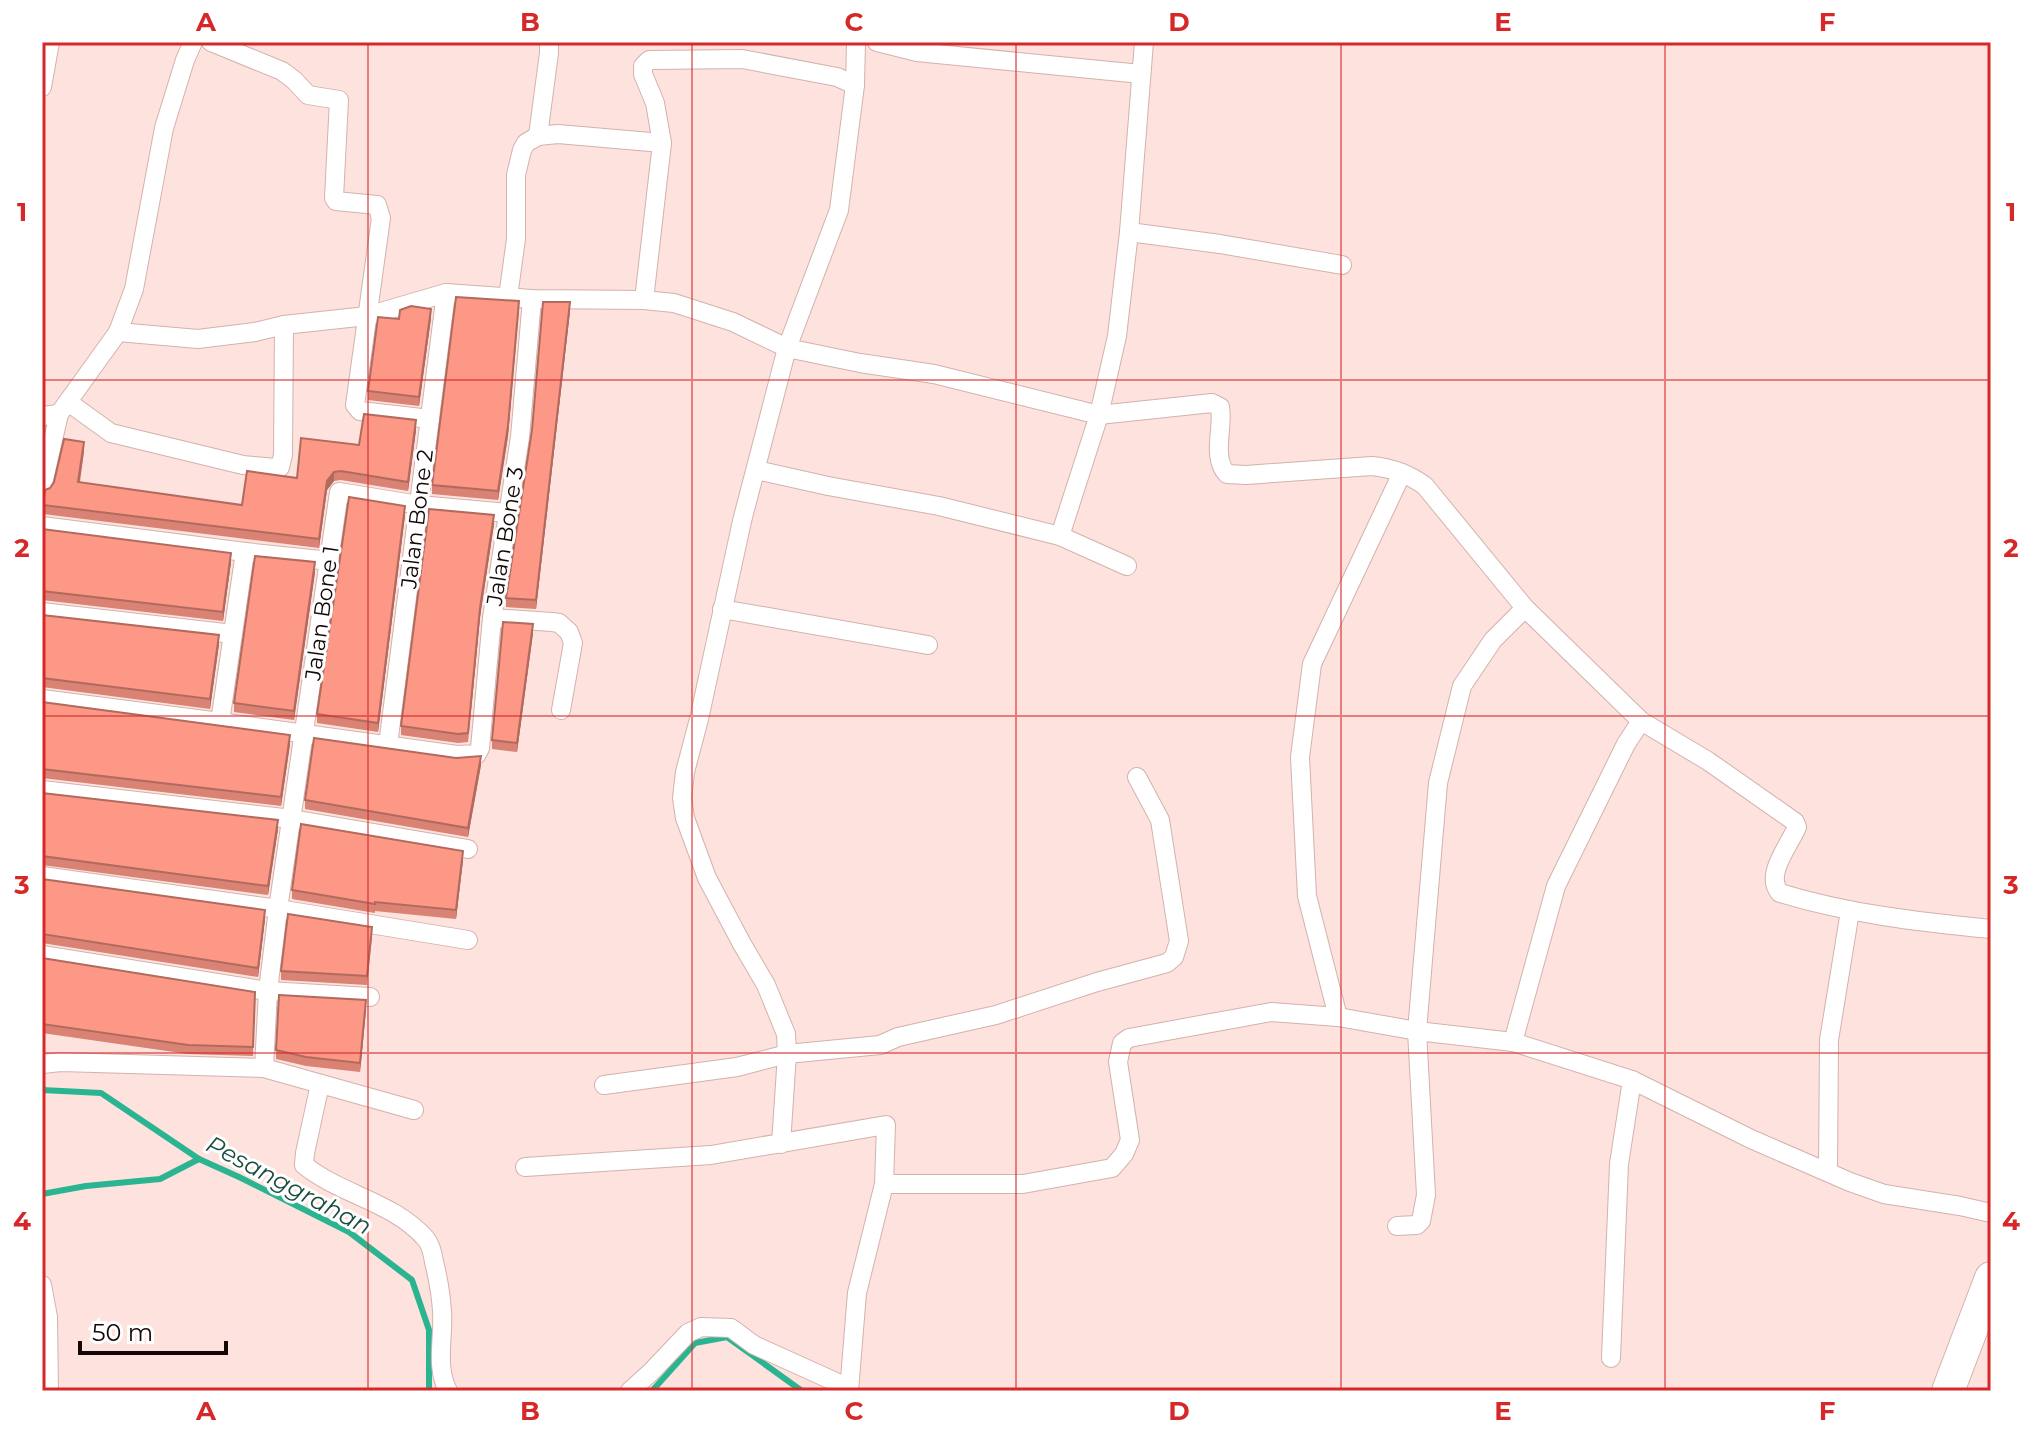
<svg xmlns="http://www.w3.org/2000/svg" width="2033" height="1433" font-family="Montserrat,sans-serif">
  <rect width="100%" height="100%" fill="#fde2dd"/>
  <g fill="none" stroke-linecap="round" stroke-linejoin="round">
    <g stroke="#2ab491" stroke-width="6">
      <path d="M42,1090l59,3 98,66 40,18 110,55 63,48 17,50v61"/>
      <path d="M42,1194l44,-8 74,-7 39,-20"/>
      <path d="M652,1391l43,-48 32,-6 75,54"/>
    </g>
    <g stroke="#d3b2ac" stroke-width="20">
      <g id="street">
        <path d="M211,42l71,29 12,9 14,15 31,5 -5,98 2,3 41,4 4,13 -26,187 5,6 70,8"/>
        <path d="M877,42l40,10 224,22"/>
        <path d="M42,87l8,-45"/>
        <path d="M538,136l11,-83v-11"/>
        <path d="M1129,232l91,12 122,21"/>
        <path d="M508,297l8,-58v-64l6,-25 4,-7 12,-7 20,-2 104,9"/>
        <path d="M644,300l18,-157 -7,-40 -12,-29v-8l6,-6 93,-1 95,18 18,8"/>
        <path d="M118,332l80,7 57,-7 29,-7 83,-9 79,-23 86,6 112,1 30,3 59,19 54,26 73,15 74,11 165,41 113,-12 8,4c4,21 -9,50 7,67l19,1 126,-9c20,2 37,8 53,20l100,122 116,113 -15,23 -70,142 -43,156"/>
        <path d="M68,402l43,31 132,32 33,3 4,-1 3,-12 1,-130"/>
        <path d="M42,416l17,-2 59,-82 16,-43 30,-161 21,-68 8,-18"/>
        <path d="M756,470l72,16 111,20 121,30 67,30"/>
        <path d="M42,488l17,-74"/>
        <path d="M42,526l203,26 85,9"/>
        <path d="M1060,536l39,-121 18,-79 12,-104 15,-190"/>
        <path d="M722,609l206,36"/>
        <path d="M42,612l191,22"/>
        <path d="M492,618l60,4 7,1 10,9 4,11 -12,67"/>
        <path d="M42,699l178,23 237,33 20,-1 3,-6 12,-130 28,-181 12,-138"/>
        <path d="M1641,721l67,40 87,61 2,5c-8,19 -33,48 -17,66 69,21 140,29 211,36"/>
        <path d="M220,722l25,-170"/>
        <path d="M388,745l58,-452"/>
        <path d="M42,790l250,29 176,30"/>
        <path d="M42,876l236,33 190,31"/>
        <path d="M42,955l226,36 102,6"/>
        <path d="M1338,1017l-31,-121 -7,-139 12,-93 90,-191"/>
        <path d="M42,1064l19,-2 203,6 150,42"/>
        <path d="M264,1068l4,-77 10,-82 61,-417 80,13 89,8"/>
        <path d="M320,1084l-15,69 -1,12c37,30 90,37 122,74 5,6 7,16 8,23 4,16 7,33 8,49 2,27 -7,55 6,80"/>
        <path d="M604,1085l133,-18 50,-13 93,-9 18,-8 98,-22 101,-33 70,-19 7,-6 5,-16 -19,-121 -23,-43"/>
        <path d="M781,1144l6,-90 -1,-20 -20,-49 -24,-41 -35,-66 -22,-60 -3,-20 3,-26 14,-53 43,-198 45,-173 52,-138 16,-125 1,-43"/>
        <path d="M525,1167l186,-12 175,-30 -2,59 -27,109 -8,98"/>
        <path d="M1828,1171l1,-131 21,-129"/>
        <path d="M884,1184h139l89,-16 12,-14 6,-14 -12,-78 4,-19 7,-5 142,-26 67,5 79,14 96,11 119,38 119,59 99,43 34,12 76,12 31,7"/>
        <path d="M1397,1226l20,-1 4,-4 5,-26 -9,-164 21,-248 24,-97 31,-46 32,-32"/>
        <path d="M42,1285l6,32 1,74"/>
        <path d="M1611,1358l8,-194 13,-84"/>
        <path d="M630,1391l21,-19 37,-39 13,-6 30,1 23,17 95,43"/>
      </g>
    </g>
    <g stroke="#d3b2ac" stroke-width="34">
      <path id="highway" d="M1948,1391l43,-113"/>
    </g>
    <use href="#street" stroke="#fff" stroke-width="18"/>
    <use href="#highway" stroke="#fff" stroke-width="32"/>
  </g>
  <g fill="#da8273">
    <path d="M519,310l-11,126 -10,64 -66,-6v-9z"/>
    <path d="M570,311l-34,298 -30,-2v-9z"/>
    <path d="M431,318l-12,88 -51,-6v-9l31,-72z"/>
    <path d="M416,430l-8,61 -67,-11 -7,1 -7,9 -8,58 -276,-34v-9l11,-23 30,-31 -4,31 162,23 117,-60z"/>
    <path d="M405,515l-27,217 -61,-9v-9z"/>
    <path d="M494,524l-14,93 -12,125 -10,1 -57,-8v-9z"/>
    <path d="M42,529l189,33 -8,59 -181,-21z"/>
    <path d="M315,572l-21,148 -60,-8v-9z"/>
    <path d="M42,615l177,29 -9,65 -168,-22z"/>
    <path d="M533,633l-16,119 -25,-3v-9z"/>
    <path d="M42,702l248,42 -9,62 -239,-28z"/>
    <path d="M481,765l-13,72 -163,-28v-9z"/>
    <path d="M42,793l236,36 -10,66 -226,-30z"/>
    <path d="M463,860l-7,59 -81,-8v2l-83,-14v-9z"/>
    <path d="M42,879l223,40 -7,58 -216,-34z"/>
    <path d="M372,937l-5,48 -86,-5v-9z"/>
    <path d="M42,958l213,34 -2,64 -65,-2 -146,-21z"/>
    <path d="M366,1009l-6,63 -54,-6 -30,-7v-9z"/>
  </g>
  <g fill="#b16a5e">
    <path d="M519,301l-11,135 -10,64v-9z"/>
    <path d="M570,302v9l-34,298v-9z"/>
    <path d="M431,309v9l-12,88v-9z"/>
    <path d="M416,420v10l-8,61v-9z"/>
    <path d="M84,442v9l-6,40v-9z"/>
    <path d="M334,472v9l-7,9 -8,58v-9l8,-58z"/>
    <path d="M405,506v9l-27,217v-9z"/>
    <path d="M494,515v9l-14,93 -12,125 12,-134z"/>
    <path d="M231,553v9l-8,59v-9z"/>
    <path d="M315,562v10l-21,148v-9z"/>
    <path d="M533,624v9l-16,119v-9z"/>
    <path d="M219,635v9l-9,65v-10z"/>
    <path d="M290,735v9l-9,62v-9z"/>
    <path d="M481,756v9l-13,72v-9z"/>
    <path d="M278,820v9l-10,66v-9z"/>
    <path d="M463,851v9l-7,59v-9z"/>
    <path d="M265,910v9l-7,58v-9z"/>
    <path d="M366,1000v9l-6,63v-9z"/>
  </g>
  <g fill="#fd9786" stroke="#b16a5e" stroke-width="2">
    <path d="M456,297l63,4 -11,125 -10,65 -66,-6z"/>
    <path d="M543,302h27l-34,298 -30,-2 26,-168z"/>
    <path d="M411,306l20,3 -12,88 -51,-6 10,-74 21,2 1,-9z"/>
    <path d="M364,414l52,6 -8,62 -67,-11 -7,1 -7,9 -8,58 -276,-34 2,-15 5,-2 4,-6 10,-43 20,3 -6,40 164,23 5,-34 50,7 4,-40 58,7z"/>
    <path d="M349,497l56,9 -27,217 -61,-9z"/>
    <path d="M429,509l65,6 -14,93 -12,125 -10,1 -57,-8z"/>
    <path d="M42,529l189,24 -8,59 -181,-21z"/>
    <path d="M255,556l60,6 -21,149 -60,-8z"/>
    <path d="M42,615l177,20 -9,64 -168,-21z"/>
    <path d="M503,622l30,2 -16,119 -25,-3z"/>
    <path d="M42,702l248,33 -9,62 -239,-28z"/>
    <path d="M314,738l142,20 25,-2 -13,72 -163,-28z"/>
    <path d="M42,793l236,27 -10,66 -226,-30z"/>
    <path d="M301,824l162,27 -7,59 -81,-8v2l-83,-14z"/>
    <path d="M42,879l223,31 -7,58 -216,-34z"/>
    <path d="M288,914l84,13 -5,49 -86,-5z"/>
    <path d="M42,958l213,34 -2,55 -65,-2 -146,-21z"/>
    <path d="M279,995l87,5 -6,63 -54,-6 -30,-7z"/>
  </g>
  <path fill="none" stroke="#d62828" stroke-width="2" stroke-opacity="0.55" d="M368,42v1349M692,42v1349M1016,42v1349M1341,42v1349M1665,42v1349M42,380h1949M42,716h1949M42,1053h1949"/>
  <g text-anchor="middle" dominant-baseline="central" stroke-width="6" stroke-linejoin="round" paint-order="stroke">
    <g font-size="22" fill="#130807" stroke="#fff">
      <text transform="translate(417 519) rotate(-83)">Jalan Bone 2</text>
      <text transform="translate(505 536) rotate(-81)">Jalan Bone 3</text>
      <text transform="translate(322 613) rotate(-82)">Jalan Bone 1</text>
    </g>
    <g font-size="24" font-style="italic" fill="#194e3f" stroke="#fff">
      <text transform="translate(289 1185) rotate(28)">Pesanggrahan</text>
    </g>
  </g>
  <rect width="2033" height="1433" fill="none" stroke="#ffffff" stroke-width="88"/>
  <path d="M80 1341v12h146v-12" fill="none" stroke="#130807" stroke-width="4"/>
  <text x="92" y="1341" font-size="24" fill="#130807" stroke="#ffffff" stroke-width="6" paint-order="stroke">50 m</text>
  <rect x="44" y="44" width="1945" height="1345" fill="none" stroke="#d62828" stroke-width="3"/>
  <g font-size="26" text-anchor="middle" font-weight="bold" fill="#d62828">
    <text x="206" y="31">A</text>
    <text x="530" y="31">B</text>
    <text x="854" y="31">C</text>
    <text x="1179" y="31">D</text>
    <text x="1503" y="31">E</text>
    <text x="1827" y="31">F</text>
    <text x="22" y="221">1</text>
    <text x="2011" y="221">1</text>
    <text x="22" y="557">2</text>
    <text x="2011" y="557">2</text>
    <text x="22" y="894">3</text>
    <text x="2011" y="894">3</text>
    <text x="22" y="1230">4</text>
    <text x="2011" y="1230">4</text>
    <text x="206" y="1420">A</text>
    <text x="530" y="1420">B</text>
    <text x="854" y="1420">C</text>
    <text x="1179" y="1420">D</text>
    <text x="1503" y="1420">E</text>
    <text x="1827" y="1420">F</text>
  </g>
</svg>
